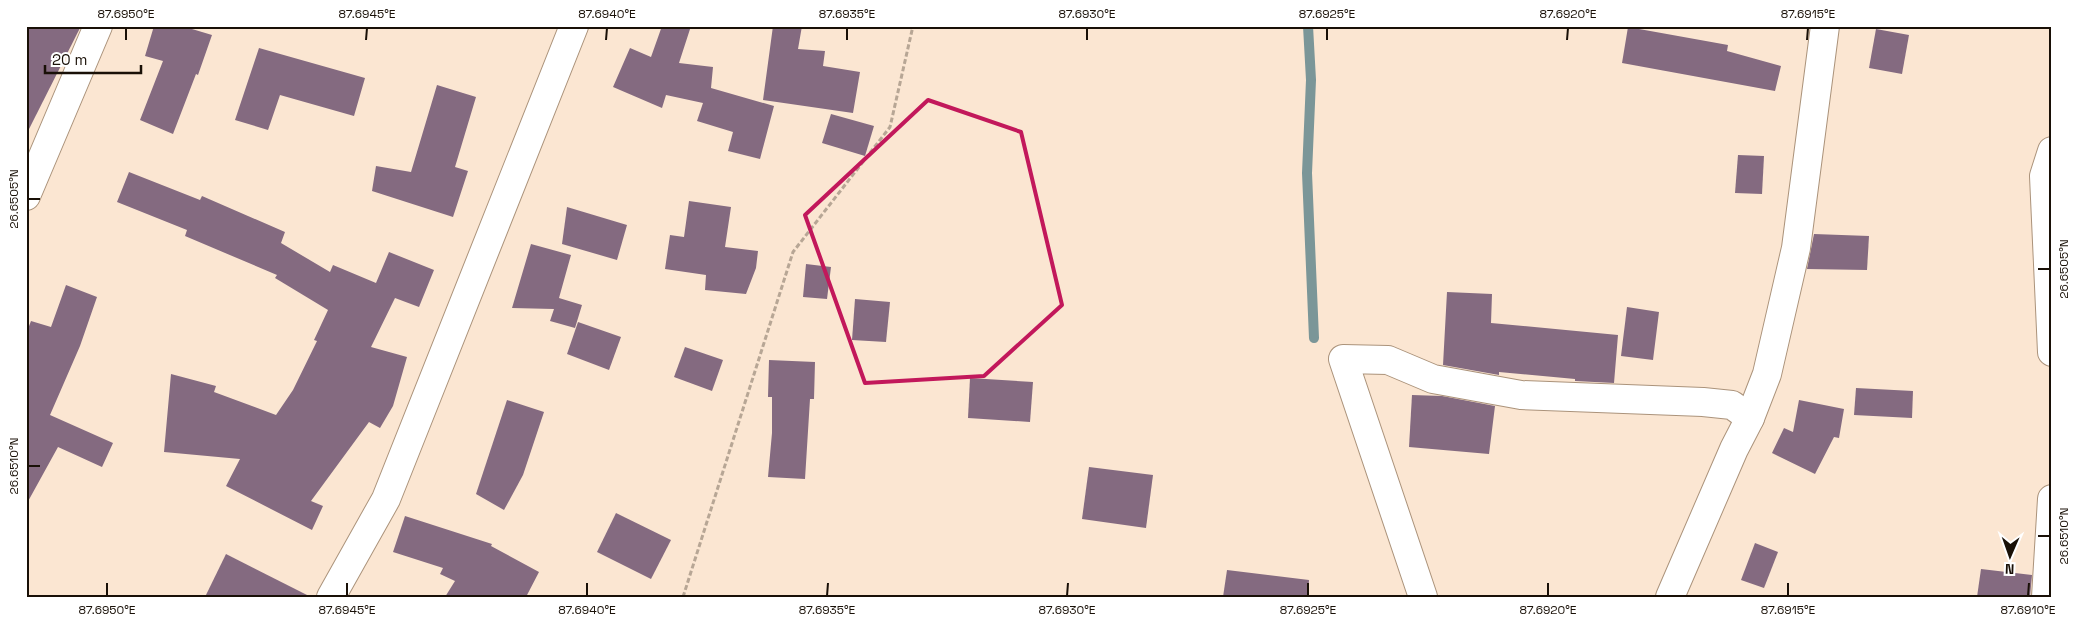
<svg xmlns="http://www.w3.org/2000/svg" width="2078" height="623" font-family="'Space Grotesk',sans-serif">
  <rect width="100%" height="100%" fill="#fbe6d2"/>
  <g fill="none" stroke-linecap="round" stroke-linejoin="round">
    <path stroke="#7b9698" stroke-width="10" d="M1308,26l3,54 -4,93 7,165"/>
  </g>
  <g fill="#846a80">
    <path d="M26,26h55l-55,109z"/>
    <path d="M154,26h28l30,9 -14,40 -2,-1 -23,60 -33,-14 23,-59 -18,-5z"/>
    <path d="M662,26h29l-12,37 34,4 -2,21 63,18 -14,53 -32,-8 5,-19 -36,-11 6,-18 -37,-8 -4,13 -49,-21 17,-39 21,9z"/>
    <path d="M773,26h29l-4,23 27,2 -2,15 37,6 -7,41 -90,-13z"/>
    <path d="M1628,27l100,18 -1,6 54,15 -6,25 -153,-28z"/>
    <path d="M1876,29l33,6 -7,39 -33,-6z"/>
    <path d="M259,48l106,30 -11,38 -74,-21 -12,35 -33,-10z"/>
    <path d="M437,85l39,12 -21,70 13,4 -15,46 -81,-26 4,-25 35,6z"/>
    <path d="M831,114l43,12 -9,30 -43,-13z"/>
    <path d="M1738,155l26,1 -2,38 -27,-1z"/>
    <path d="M129,172l71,28 2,-4 83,36 -4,11 49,29 3,-7 43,18 13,-31 45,18 -15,37 -24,-9 -24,49 36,10 -14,49 -13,22 -11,-6 -58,79 12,5 -11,24 -86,-44 14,-27 -76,-7 7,-78 45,12 -2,6 62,23 17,-25 24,-49 -3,-1 14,-30 -53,-32 2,-3 -92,-39 2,-6 -70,-28z"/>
    <path d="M689,201l42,6 -6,40 33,4 -2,17 -10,26 -41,-4 1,-15 -41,-6 5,-34 14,2z"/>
    <path d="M567,207l60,18 -10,35 -55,-16z"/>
    <path d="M1814,234l55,2 -2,34 -60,-1z"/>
    <path d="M531,244l40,11 -12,43 23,7 -7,23 -25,-7 4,-12 -42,-1z"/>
    <path d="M806,264l25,3 -4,32 -24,-2z"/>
    <path d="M66,285l31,12 -17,49 -30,69 63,28 -11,24 -44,-20 -32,58v-171l5,-13 20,6z"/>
    <path d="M1447,292l45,2 -1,29 127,12 -4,48 -39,-2v-2l-76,-7v3l-56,-10z"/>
    <path d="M855,299l35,3 -4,40 -34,-2z"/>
    <path d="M1627,307l32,5 -6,48 -32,-4z"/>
    <path d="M578,322l43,15 -12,33 -42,-16z"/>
    <path d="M685,347l38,13 -11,31 -38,-14z"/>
    <path d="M769,360l46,2 -1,37h-4l-5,80 -37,-2 4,-44v-36h-4z"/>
    <path d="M970,378l63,4 -3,40 -62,-4z"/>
    <path d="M1856,388l57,3 -1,27 -58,-3z"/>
    <path d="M1412,395l30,1 53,10 -6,48 -80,-7z"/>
    <path d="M507,400l37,12 -21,63 -19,35 -28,-16z"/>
    <path d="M1799,400l45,9 -5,29 -5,-1 -19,37 -43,-21 12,-25 9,4z"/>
    <path d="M1089,467l64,8 -7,53 -64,-9z"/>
    <path d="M616,513l55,27 -20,39 -54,-27z"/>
    <path d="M405,516l87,28 -1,2 48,26 -13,25h-81l10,-16 -15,-7 3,-6 -50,-16z"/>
    <path d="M1755,543l23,9 -14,36 -23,-8z"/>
    <path d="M226,554l85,43h-106z"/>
    <path d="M1981,569l51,6 -2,22h-53z"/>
    <path d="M1227,570l82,10 -1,17h-85z"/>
  </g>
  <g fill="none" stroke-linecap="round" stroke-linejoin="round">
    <g stroke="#ab937b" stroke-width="30">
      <g id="street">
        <path d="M2052,151l-8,25 8,176"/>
        <path d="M26,196l72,-170"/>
        <path d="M331,597l55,-98 188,-473"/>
        <path d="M1423,597l-80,-238 45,1 45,19 88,16 182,7 29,3 18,13"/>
        <path d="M1670,597l64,-148 16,-31 17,-44 29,-126 29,-222"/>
        <path d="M2046,597l6,-98"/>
      </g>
    </g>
    <path stroke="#b7a695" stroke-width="3" stroke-dasharray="5 2.5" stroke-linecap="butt" d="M683,597l110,-345 97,-125 23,-101"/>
    <use href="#street" stroke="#fff" stroke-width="28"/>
  </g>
  <path fill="none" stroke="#c2185b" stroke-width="4" stroke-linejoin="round" d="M928,100l93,32 41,173 -78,71 -119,7 -60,-168z"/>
  <path fill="none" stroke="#191007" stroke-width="2" d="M126,40v-12M366,40l1,-12M606,40l1,-12M847,40v-12M1087,40v-12M1327,40v-12M1567,40l1,-12M1807,40l1,-12M28,199h12M2038,269h12M28,466h12M2038,536h12M107,596v-13M347,596v-13M587,596v-13M827,596l1,-13M1067,596l1,-13M1308,596v-13M1548,596v-13M1788,596v-13M2028,596l1,-13"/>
  <rect width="2078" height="623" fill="none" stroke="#ffffff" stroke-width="55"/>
  <g transform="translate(2010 556) rotate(182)" stroke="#ffffff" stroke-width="4" paint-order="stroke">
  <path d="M0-4L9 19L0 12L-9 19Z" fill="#191007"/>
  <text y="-8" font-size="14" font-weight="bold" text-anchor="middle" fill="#191007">N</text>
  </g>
  <path d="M45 65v8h96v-8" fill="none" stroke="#191007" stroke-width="2.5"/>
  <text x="52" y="65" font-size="15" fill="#191007" stroke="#ffffff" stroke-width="4" paint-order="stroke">20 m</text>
  <rect x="28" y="28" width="2022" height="568" fill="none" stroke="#191007" stroke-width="2"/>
  <g font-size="12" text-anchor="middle" fill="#191007">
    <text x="126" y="18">87.6950°E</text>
    <text x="367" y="18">87.6945°E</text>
    <text x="607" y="18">87.6940°E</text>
    <text x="847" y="18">87.6935°E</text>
    <text x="1087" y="18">87.6930°E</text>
    <text x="1327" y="18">87.6925°E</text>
    <text x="1568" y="18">87.6920°E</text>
    <text x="1808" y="18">87.6915°E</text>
    <text transform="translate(14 199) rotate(-90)" y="4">26.6505°N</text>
    <text transform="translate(2064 269) rotate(-90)" y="4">26.6505°N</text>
    <text transform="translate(14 466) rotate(-90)" y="4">26.6510°N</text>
    <text transform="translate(2064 536) rotate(-90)" y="4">26.6510°N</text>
    <text x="107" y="614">87.6950°E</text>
    <text x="347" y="614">87.6945°E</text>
    <text x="587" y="614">87.6940°E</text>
    <text x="827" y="614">87.6935°E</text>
    <text x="1067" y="614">87.6930°E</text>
    <text x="1308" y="614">87.6925°E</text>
    <text x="1548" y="614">87.6920°E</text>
    <text x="1788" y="614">87.6915°E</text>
    <text x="2028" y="614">87.6910°E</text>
  </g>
</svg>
